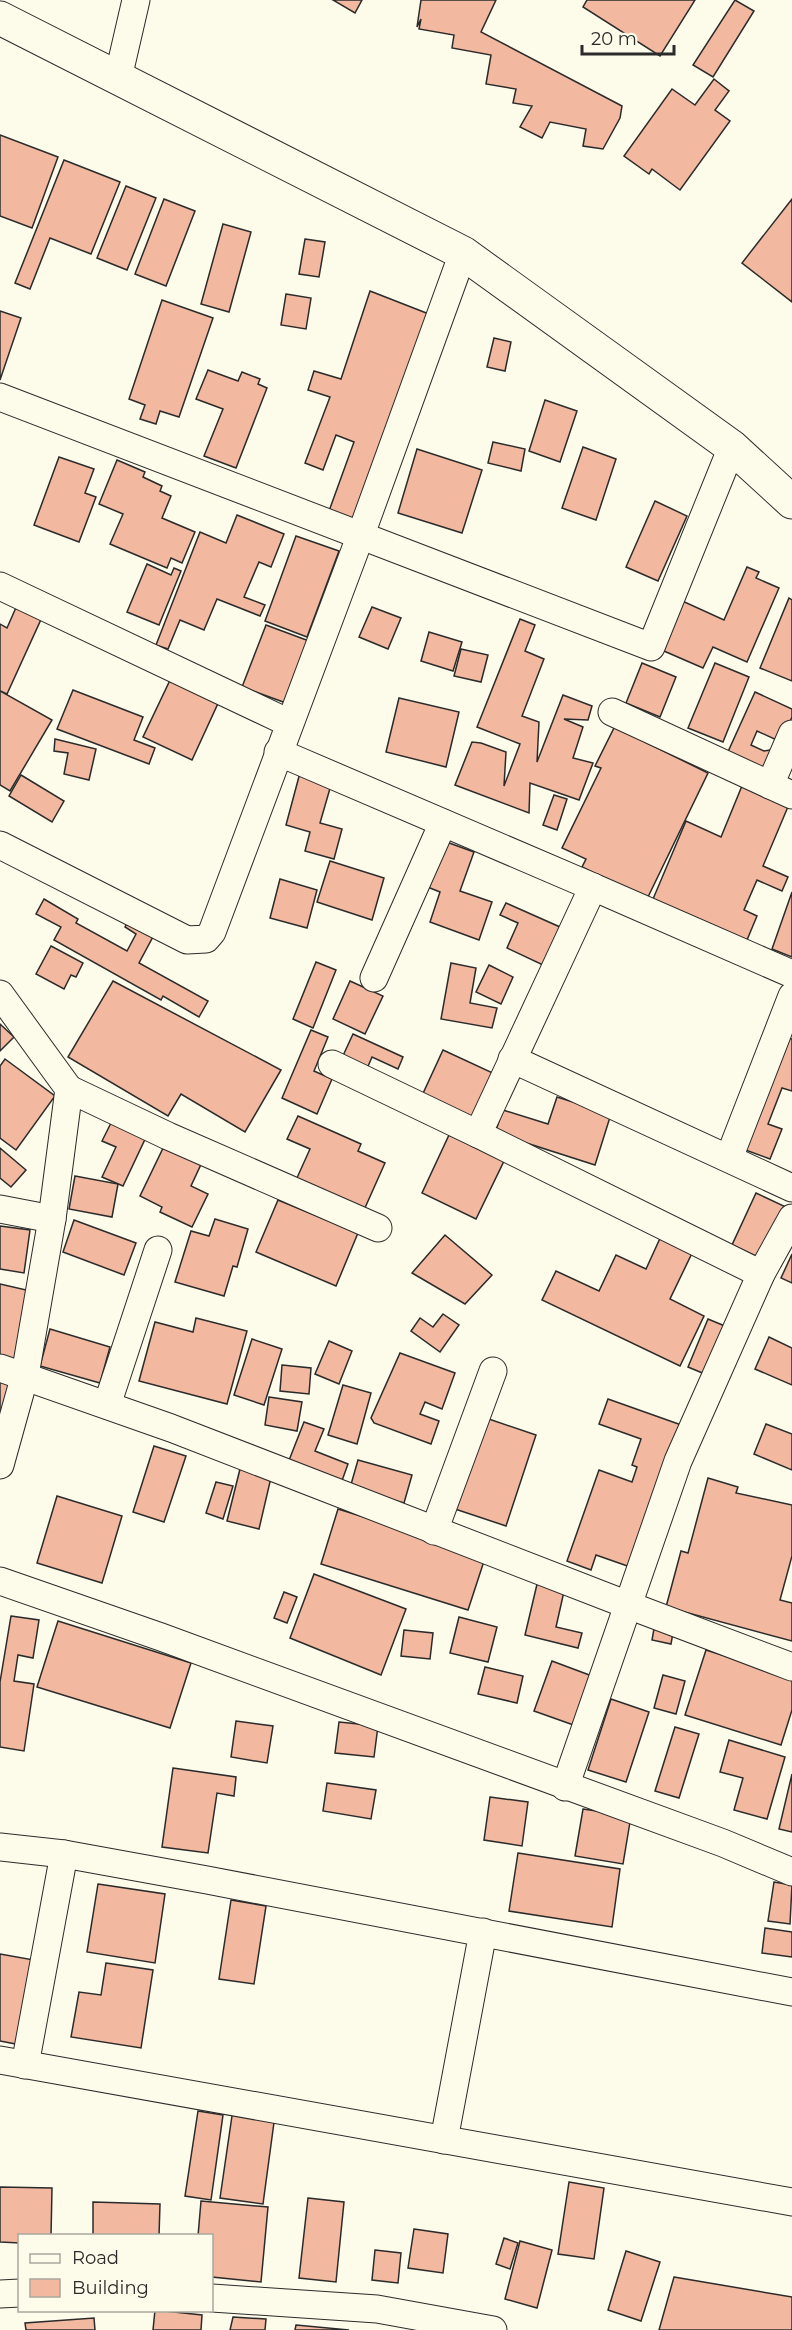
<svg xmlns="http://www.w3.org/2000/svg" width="792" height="2330" font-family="Montserrat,sans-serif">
  <rect width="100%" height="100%" fill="#fdfbea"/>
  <g fill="#f2b8a0" stroke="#2b2b2b" stroke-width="1.5">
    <path d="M333,0h29l-7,13z"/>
    <path d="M421,0h75l-15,32 141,74 -2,12 -17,31 -20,-3 3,-17 -36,-7 -8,16 -22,-11 12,-21 -19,-3 3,-14 -30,-5 5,-29 -39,-7 2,-13 -35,-6 2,-10 -4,8z"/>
    <path d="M587,0h108l-35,56 -77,-49z"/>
    <path d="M735,0l19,11 -41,66 -20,-12z"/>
    <path d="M714,79l15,12 -14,19 15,11 -50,69 -28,-21 -3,5 -25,-18 48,-67 23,16z"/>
    <path d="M0,135l58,22 -26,71 -32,-12z"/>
    <path d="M64,160l56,22 -29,72 -41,-16 -20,51 -15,-6z"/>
    <path d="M126,186l30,12 -29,72 -30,-12z"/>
    <path d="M164,199l31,12 -29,75 -31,-12z"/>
    <path d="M792,199v103l-50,-39z"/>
    <path d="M223,224l28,8 -22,80 -28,-8z"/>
    <path d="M305,239l20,3 -6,35 -20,-3z"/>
    <path d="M370,291l64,25 -77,205 -28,-10 25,-69 -18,-7 -13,35 -18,-7 25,-66 -22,-7 6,-19 27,8z"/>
    <path d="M286,294l25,4 -5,31 -25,-4z"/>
    <path d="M162,300l51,18 -34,99 -19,-6 -4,13 -16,-5 5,-14 -16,-6z"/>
    <path d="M0,311l21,7 -21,62z"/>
    <path d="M494,338l17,4 -6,29 -18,-4z"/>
    <path d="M208,370l30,11 4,-9 18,7 -2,5 9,4 -31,80 -32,-12 19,-47 -27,-10z"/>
    <path d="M545,400l32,11 -17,51 -31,-11z"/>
    <path d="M493,442l32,7 -4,22 -33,-8z"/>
    <path d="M583,447l33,12 -20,61 -34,-12z"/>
    <path d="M417,449l65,21 -20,63 -64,-20z"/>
    <path d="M59,457l35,12 -9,24 11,4 -17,45 -45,-17z"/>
    <path d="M117,460l28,12 -2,5 19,9 -2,5 11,5 -9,22 33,14 -13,31 -11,-5 -4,10 -57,-24 13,-30 -24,-10z"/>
    <path d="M655,501l32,15 -29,65 -32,-14z"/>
    <path d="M237,515l47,19 -13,33 -12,-5 -15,35 21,8 -5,11 -43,-17 -13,31 -24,-10 -12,29 -12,-4 44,-113 26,11z"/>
    <path d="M296,536l43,15 -32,86 -42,-16z"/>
    <path d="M147,564l24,11 3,-7 7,3 -22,54 -32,-13z"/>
    <path d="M747,567l12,5 -3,6 23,10 -32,74 -34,-15 -10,21 -46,-20 21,-49 46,21z"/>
    <path d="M789,598l3,2v81l-32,-13z"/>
    <path d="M18,603l25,12 -36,79 -7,-3v-67l7,4z"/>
    <path d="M372,607l29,11 -13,31 -29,-12z"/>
    <path d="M520,619l15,6 -10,26 19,8 -22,57 17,6 -2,40 26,-67 29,11 -4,14 -24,-1 19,8 -10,31 20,5 -14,37 -49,-17 -1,30 -74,-28 17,-43 9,1 25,9 -2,34 16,-42 -43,-17z"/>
    <path d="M266,625l43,16 -23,62 -44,-16z"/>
    <path d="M429,632l33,10 -9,29 -32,-10z"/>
    <path d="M461,649l27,6 -7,27 -27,-6z"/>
    <path d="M642,663l34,14 -16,40 -34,-14z"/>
    <path d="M715,663l34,14 -26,65 -35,-14z"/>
    <path d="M172,676l48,23 -28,61 -49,-23z"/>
    <path d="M73,690l70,27 -9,23 21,8 -6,16 -92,-35z"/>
    <path d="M0,691l52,29 -42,71 -10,-6z"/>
    <path d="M755,692l37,17v8l-11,25 -24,-11 -6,14 13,6 13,-2 -11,24 -39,-19z"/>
    <path d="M399,698l60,14 -13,55 -60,-15z"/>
    <path d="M618,720l27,22 63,31 -61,126 -65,-32 4,-8 -24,-11 39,-80 -6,-2z"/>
    <path d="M55,739l41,10 -7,31 -25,-6 4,-21 -14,-2z"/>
    <path d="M301,769l32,9 -13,45 22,6 -8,30 -29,-8 5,-19 -24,-7z"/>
    <path d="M21,775l43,26 -12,21 -43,-26z"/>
    <path d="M744,781l46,21 -27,64 25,11 -6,14 -25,-11 -13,30 13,6 -10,24 -94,-41 33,-78 35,16z"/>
    <path d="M554,795l13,4 -10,31 -14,-5z"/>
    <path d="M441,840l33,12 -14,39 32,11 -13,38 -49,-18 10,-30 -15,-6z"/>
    <path d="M330,861l54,17 -12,42 -55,-18z"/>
    <path d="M280,879l37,11 -10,38 -37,-10z"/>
    <path d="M792,892v65l-20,-8z"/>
    <path d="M44,899l34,20 -2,4 51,28 9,-17 -11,-7 4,-8 26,14 -16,30 69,38 -9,16 -36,-21 -2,4 -107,-60 7,-13 -25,-13z"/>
    <path d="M506,903l54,24 -17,38 -36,-17 11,-25 -18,-8z"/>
    <path d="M51,946l32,17 -7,14 -5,-2 -7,14 -28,-15z"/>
    <path d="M316,962l20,8 -23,58 -20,-9z"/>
    <path d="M451,963l25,5 -6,35 27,5 -5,20 -51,-9z"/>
    <path d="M489,965l24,12 -12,27 -25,-12z"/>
    <path d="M113,981l168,89 -36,62 -64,-38 -13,22 -100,-59z"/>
    <path d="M350,981l33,15 -18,38 -32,-15z"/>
    <path d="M0,1024l14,13 -14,14z"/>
    <path d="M311,1030l17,7 -14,34 18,8 -15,35 -35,-16z"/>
    <path d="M353,1034l50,23 -5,12 -26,-12 -6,14 -25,-11z"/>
    <path d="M785,1037l7,2v52l-10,-3 -14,36 14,5 -12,30 -27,-10z"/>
    <path d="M443,1050l52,24 -24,50 -51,-24z"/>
    <path d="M5,1059l50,37 -39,54 -16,-12v-72z"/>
    <path d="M557,1097l54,17 -16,51 -100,-32 8,-23 45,14z"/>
    <path d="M298,1116l63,28 -3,7 27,12 -21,47 -68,-30 14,-31 -23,-10z"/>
    <path d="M113,1119l34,16 -24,51 -21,-9 14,-30 -14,-6z"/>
    <path d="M449,1135l55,26 -28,58 -54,-26z"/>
    <path d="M166,1142l37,18 -12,26 17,8 -16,33 -32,-15 2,-5 -22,-11z"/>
    <path d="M0,1148l26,22 -15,17 -11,-9z"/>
    <path d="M75,1176l43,8 -6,33 -43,-8z"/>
    <path d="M756,1193l30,14 -24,52 -30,-14z"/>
    <path d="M278,1200l80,33 -22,53 -80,-34z"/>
    <path d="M215,1219l33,10 -11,38 -4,-1 -9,30 -49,-14 16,-51 18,5z"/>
    <path d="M74,1220l62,23 -12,32 -61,-23z"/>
    <path d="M0,1226l30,4 -6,43 -24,-4z"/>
    <path d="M662,1234l32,15 -24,50 34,17 -24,50 -138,-66 14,-29 43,20 17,-36 30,14z"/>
    <path d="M445,1235l47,40 -27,29 -53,-31z"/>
    <path d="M792,1254v29l-11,-5z"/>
    <path d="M0,1284l35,8 -17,75 -18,-5z"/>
    <path d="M443,1314l16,11 -19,27 -29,-21 9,-13 13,9z"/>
    <path d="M196,1318l51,13 -20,73 -88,-23 16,-59 38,10z"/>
    <path d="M708,1319l24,10 -20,48 -24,-10z"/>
    <path d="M50,1329l60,18 -10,36 -60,-17z"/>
    <path d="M769,1337l23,11v37l-37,-16z"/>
    <path d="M252,1339l30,10 -18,56 -30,-10z"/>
    <path d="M329,1341l23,10 -13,33 -24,-10z"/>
    <path d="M400,1353l55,20 -13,36 -17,-7 -5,12 19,7 -8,23 -57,-21 -3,-5z"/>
    <path d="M282,1365l29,3 -2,26 -29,-3z"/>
    <path d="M0,1374l15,2 -15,60z"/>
    <path d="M343,1385l28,8 -14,51 -29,-9z"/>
    <path d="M269,1397l33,5 -5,29 -32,-6z"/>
    <path d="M608,1399l79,28 -51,142 -40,-14 -5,15 -24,-9 32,-91 33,12 5,-15 -5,-2 9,-26 -42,-15z"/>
    <path d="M483,1417l53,18 -30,91 -54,-18z"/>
    <path d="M304,1422l20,7 -9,22 33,13 -9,25 -53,-21z"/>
    <path d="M766,1424l26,10v36l-38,-16z"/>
    <path d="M154,1446l32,10 -22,66 -31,-10z"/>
    <path d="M358,1460l54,15 -8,28 -54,-15z"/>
    <path d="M242,1461l31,8 -14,60 -32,-8z"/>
    <path d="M708,1478l30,9 -2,6 56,12v51l-12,44 12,3v38l-126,-34 15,-56 7,2z"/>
    <path d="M216,1482l17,4 -10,33 -17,-6z"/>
    <path d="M57,1496l65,20 -20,67 -65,-20z"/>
    <path d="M338,1509l148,46 -18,55 -147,-46z"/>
    <path d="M314,1574l92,35 -25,66 -91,-37z"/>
    <path d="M538,1580l27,7 -9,40 26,6 -4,15 -53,-13z"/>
    <path d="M284,1592l13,5 -10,26 -13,-5z"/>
    <path d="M11,1616l28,4 -6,38 -15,-3 -4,26 20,3 -10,67 -24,-4v-65z"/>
    <path d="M459,1617l38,10 -9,35 -38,-9z"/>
    <path d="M58,1621l133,42 -21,65 -133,-41z"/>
    <path d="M655,1623l19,4 -3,17 -19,-4z"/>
    <path d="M404,1630l29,3 -3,26 -29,-3z"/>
    <path d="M706,1650l86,27v33l-11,35 -96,-30z"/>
    <path d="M552,1661l48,18 -18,49 -48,-17z"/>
    <path d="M485,1667l38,9 -6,27 -39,-9z"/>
    <path d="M663,1675l22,6 -9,33 -22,-6z"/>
    <path d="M611,1699l38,13 -23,70 -38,-12z"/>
    <path d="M236,1721l37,5 -6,37 -36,-6z"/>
    <path d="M339,1722l39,4 -4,31 -39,-4z"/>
    <path d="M675,1727l24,7 -20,64 -24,-7z"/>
    <path d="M729,1740l56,17 -18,62 -33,-9 9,-32 -23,-6z"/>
    <path d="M173,1768l63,9 -2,19 -17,-3 -9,60 -46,-6z"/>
    <path d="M792,1774v58l-13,-3z"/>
    <path d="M327,1783l49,7 -5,29 -48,-8z"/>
    <path d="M490,1797l38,5 -6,44 -38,-6z"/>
    <path d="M583,1809l48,7 -8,48 -48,-8z"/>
    <path d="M518,1853l102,16 -8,58 -103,-16z"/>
    <path d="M774,1882l18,3 -2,39 -22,-3z"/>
    <path d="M98,1884l67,10 -10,69 -68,-11z"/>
    <path d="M231,1900l35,6 -12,78 -35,-5z"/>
    <path d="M765,1928l27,4v25l-30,-4z"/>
    <path d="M0,1954l34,6 -13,85 -21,-4z"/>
    <path d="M106,1963l47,7 -12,78 -70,-11 8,-45 22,3z"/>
    <path d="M233,2109l42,6 -12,89 -43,-6z"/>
    <path d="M198,2111l25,4 -12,85 -26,-4z"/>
    <path d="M569,2182l35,6 -10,71 -36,-5z"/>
    <path d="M0,2187l52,1 -1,48h-31v7l-20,-1z"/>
    <path d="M308,2198l36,4 -8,80 -37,-4z"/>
    <path d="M201,2201l67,6 -7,75 -49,-5v-41h-14z"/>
    <path d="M93,2202l67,2 -1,32h-66z"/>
    <path d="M414,2229l34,5 -5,39 -35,-5z"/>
    <path d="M504,2238l14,5 -8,26 -14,-5z"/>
    <path d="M520,2241l32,9 -15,58 -32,-9z"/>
    <path d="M375,2250l26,3 -3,30 -26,-3z"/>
    <path d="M626,2251l34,11 -19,59 -33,-11z"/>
    <path d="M674,2277l118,20v33h-133z"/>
    <path d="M155,2310l47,5 -1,15h-48z"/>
    <path d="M233,2317l33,2 -1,11h-35z"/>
    <path d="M94,2318l1,12h-69l-1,-7z"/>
    <path d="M296,2325l53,5h-54z"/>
  </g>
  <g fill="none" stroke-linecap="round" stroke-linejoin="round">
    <g stroke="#2b2b2b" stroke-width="29">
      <g id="street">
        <path d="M118,78l18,-78"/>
        <path d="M0,397l651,250 81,-200"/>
        <path d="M0,586l289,137"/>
        <path d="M612,712l158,73"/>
        <path d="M792,734l-22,51 22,10"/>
        <path d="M278,752l315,135 -115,247 283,140"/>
        <path d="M0,845l187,95 19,-1 6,-7 148,-395 103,-284"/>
        <path d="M593,887l199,87"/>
        <path d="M374,978l69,-155"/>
        <path d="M0,994l69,95 -17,130 -27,156 -25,90"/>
        <path d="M512,1059l280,129"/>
        <path d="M332,1064l146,70"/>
        <path d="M69,1089l99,47 210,92"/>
        <path d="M729,1158l63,-162"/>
        <path d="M0,1209l52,10"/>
        <path d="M0,1368l171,60 457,177 164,62"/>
        <path d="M107,1405l51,-155"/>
        <path d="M434,1531l59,-160"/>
        <path d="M0,1581l161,56 562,206 69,29"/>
        <path d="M565,1787l113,-326 83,-187 31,-56"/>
        <path d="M0,1847l64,7 143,26 585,112"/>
        <path d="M0,2060l792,142"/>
        <path d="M25,2065l39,-211"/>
        <path d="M444,2140l39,-208"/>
        <path d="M0,2294l20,-1"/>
        <path d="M212,2298l165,11 116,21"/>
      </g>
    </g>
    <g stroke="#2b2b2b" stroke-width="35">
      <path id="secondary" d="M0,18l463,235 269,194 60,55"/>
    </g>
    <use href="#street" stroke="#fdfbea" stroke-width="27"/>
    <use href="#secondary" stroke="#fdfbea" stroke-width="33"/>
  </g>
  <rect x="18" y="2234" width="195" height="78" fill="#fdfbea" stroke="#a9a89e" stroke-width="1.5"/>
  <rect x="30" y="2254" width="30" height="9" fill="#fdfbea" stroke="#a9a89e" stroke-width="1.5"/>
  <text x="72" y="2264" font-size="18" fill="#2b2b2b">Road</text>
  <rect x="30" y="2279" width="30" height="18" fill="#f2b8a0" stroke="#a9a89e" stroke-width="1.5"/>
  <text x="72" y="2294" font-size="18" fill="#2b2b2b">Building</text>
  <path d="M582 45v9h92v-9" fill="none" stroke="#2b2b2b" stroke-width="3"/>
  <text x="591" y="45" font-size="18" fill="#2b2b2b" stroke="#fdfbea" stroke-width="4.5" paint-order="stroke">20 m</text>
</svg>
